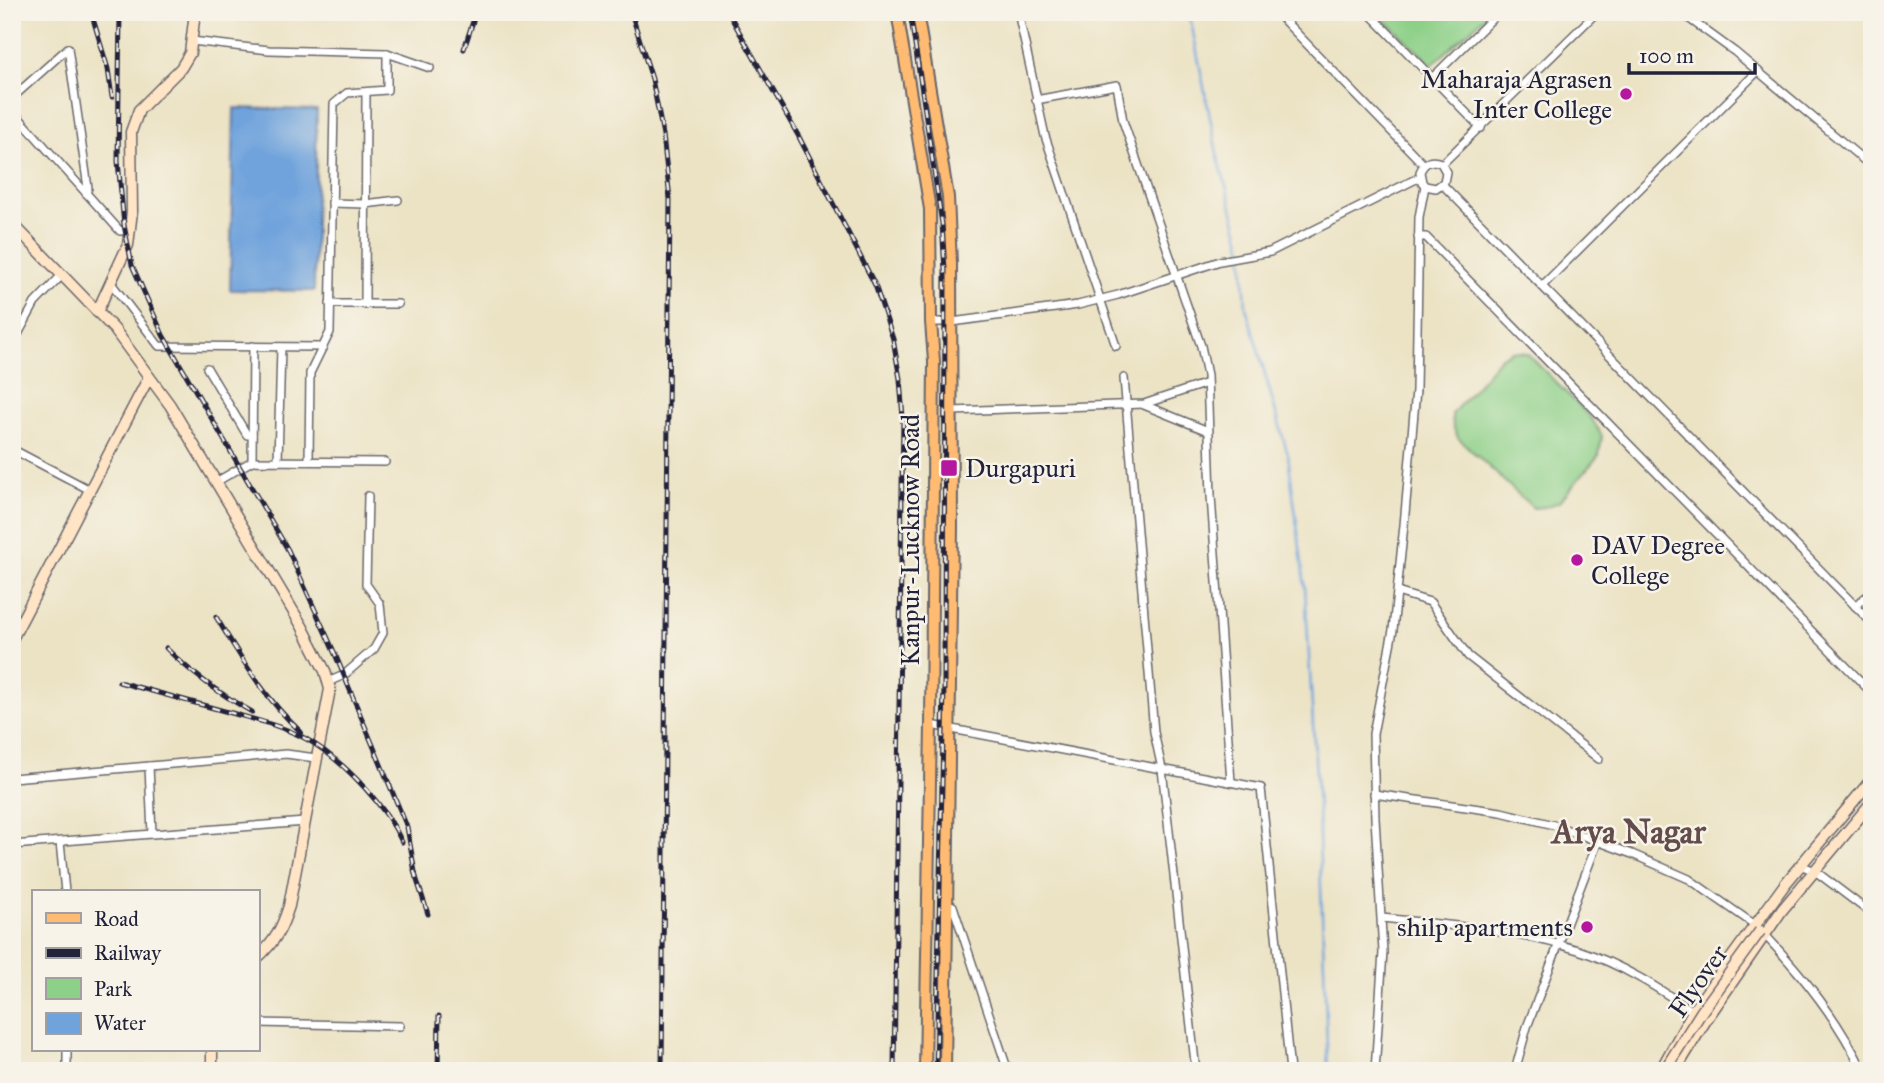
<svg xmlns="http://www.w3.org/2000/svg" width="1884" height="1083" font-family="'IM FELL Great Primer',serif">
  <rect width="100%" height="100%" fill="#f7f3e8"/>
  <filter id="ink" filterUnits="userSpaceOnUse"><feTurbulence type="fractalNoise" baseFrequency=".0143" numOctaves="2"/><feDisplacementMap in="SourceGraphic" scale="14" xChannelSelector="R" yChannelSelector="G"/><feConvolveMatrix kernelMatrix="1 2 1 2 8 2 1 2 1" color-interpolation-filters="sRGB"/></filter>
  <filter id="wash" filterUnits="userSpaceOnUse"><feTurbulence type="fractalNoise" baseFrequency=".00686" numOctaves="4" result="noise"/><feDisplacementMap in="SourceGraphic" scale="28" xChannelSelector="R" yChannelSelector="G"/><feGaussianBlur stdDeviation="1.57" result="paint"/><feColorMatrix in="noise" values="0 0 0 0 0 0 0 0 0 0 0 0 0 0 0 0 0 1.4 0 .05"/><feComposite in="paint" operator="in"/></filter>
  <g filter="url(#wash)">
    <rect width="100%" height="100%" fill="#ece3c5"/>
    <g fill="#8dd088" stroke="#587962" stroke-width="2">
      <path d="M1376,12h114l-58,53z"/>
      <path d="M1512,351l15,2 65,66 10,17 -3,19 -40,47 -14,5 -12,1 -75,-70 -5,-12 -1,-12 49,-57z"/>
    </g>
    <path fill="#70a3dc" stroke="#49628c" stroke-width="2" d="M234,108l83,2 -3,181 -84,-1z"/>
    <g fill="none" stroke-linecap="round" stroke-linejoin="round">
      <path stroke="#70a3dc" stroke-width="2.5" d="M1189,12l28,141 25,92 4,62 42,148 17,132 13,222 10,262"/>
    </g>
  </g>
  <g filter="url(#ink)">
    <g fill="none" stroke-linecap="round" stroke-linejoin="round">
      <g stroke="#69666b" stroke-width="10">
        <g id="street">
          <path d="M1018,12l27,124 71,210"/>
          <path d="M1276,12l148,153"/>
          <path d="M1368,12l113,116"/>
          <path d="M1680,12l55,40 137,115"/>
          <path d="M192,41l77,9 118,3 43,15"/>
          <path d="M68,48l20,140 -2,5"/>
          <path d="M1432,78l67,-66"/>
          <path d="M12,98l56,-50"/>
          <path d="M1036,100l81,-15 6,36 78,225 6,29 4,121 20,286"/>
          <path d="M12,110l108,121 10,-1"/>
          <path d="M1442,164l155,-152"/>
          <path d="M1442,184l430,439"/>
          <path d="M332,203l33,1 33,-4"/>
          <path d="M1418,237h8l446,456"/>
          <path d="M111,283l48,63 164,1"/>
          <path d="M1542,286l216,-215"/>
          <path d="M330,304h68"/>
          <path d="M365,305l1,-212"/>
          <path d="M931,322h21l126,-17 40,-10 102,-34 50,-9 150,-75"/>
          <path d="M12,345l23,-42 27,-28"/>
          <path d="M207,368l40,67h5"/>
          <path d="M1124,378l30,354 8,37 34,302"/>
          <path d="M1144,405l64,26"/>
          <path d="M952,411l192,-7 63,-21"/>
          <path d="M12,449l78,41"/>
          <path d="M252,461l1,-115"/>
          <path d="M278,461l3,-114"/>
          <path d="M309,461l1,-88 20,-41 4,-228 13,-11 40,-3v-37"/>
          <path d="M216,482l36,-21 133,1"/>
          <path d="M1397,592l33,10 38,54 131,103"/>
          <path d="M1855,606l17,-14"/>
          <path d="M328,682l16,-7 30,-26 9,-16 -3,-29 -14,-20 2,-88"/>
          <path d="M931,725l330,63 29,283"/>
          <path d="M149,766l3,68"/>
          <path d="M12,778l274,-24 30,4"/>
          <path d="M1374,794l127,18 53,13 78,29 57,25 66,46"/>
          <path d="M60,842l5,50"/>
          <path d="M12,845l293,-23"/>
          <path d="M1800,865l15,6 57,43"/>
          <path d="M948,904l5,2 55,165"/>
          <path d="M1382,918c66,7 133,12 196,32 43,14 82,39 119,64"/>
          <path d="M1765,935c39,42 73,84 98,136"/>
          <path d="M257,1023l143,3"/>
          <path d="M67,1071v-21"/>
          <path d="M1375,1071l8,-119 -8,-134 -2,-84 20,-104 11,-105 12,-135 3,-173 6,-31 -3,-4 -2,-10c4,-10 11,-13 21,-9l5,9 -2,10 -8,6 -11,-2"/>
          <path d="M1515,1071l12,-44 71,-186"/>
        </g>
      </g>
      <g stroke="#69666b" stroke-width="13">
        <g id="secondary">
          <path d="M12,223l102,106 56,76 132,221 23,45 5,18 -41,217c-7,22 -14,36 -32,52"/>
          <path d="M97,312l31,-67 4,-34 -1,-79 8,-22 42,-42 9,-15 5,-41"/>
          <path d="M12,639l137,-262"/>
          <path d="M212,1050v21"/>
          <path d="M1664,1064l31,-56 90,-124 87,-105"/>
          <path d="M1675,1071l31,-51 76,-110 90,-108"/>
        </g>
      </g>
      <g stroke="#69666b" stroke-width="14">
        <g id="primary">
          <path d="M897,12l33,197 1,113 3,39 -3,364 -6,346"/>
          <path d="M917,12l31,185 3,67 1,263 -7,544"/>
        </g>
      </g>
      <use href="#street" stroke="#fff" stroke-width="7"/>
      <use href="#secondary" stroke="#ffe4c6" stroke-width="10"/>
      <use href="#primary" stroke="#ffbb71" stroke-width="10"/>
      <g stroke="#22223b" stroke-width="5">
        <g id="rail">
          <path d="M91,12l17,57 4,28"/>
          <path d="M120,12l-2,149 6,64 8,40 31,70 125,215 47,104 72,173 9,51"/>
          <path d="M631,12l21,67 11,56 7,64 -8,872"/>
          <path d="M728,12l71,125 76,148 18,54 7,40 3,39 -9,653"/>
          <path d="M910,12l32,212 3,46 -1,416 -8,385"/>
          <path d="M464,49l12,-37"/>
          <path d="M216,617c25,41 50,83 85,115"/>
          <path d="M166,648c26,26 54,46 86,64"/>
          <path d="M119,682c36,10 72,20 109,30 28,8 60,15 85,31 34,22 73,63 89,99"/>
          <path d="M414,871l14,43"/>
          <path d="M438,1071l1,-55"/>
        </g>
      </g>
      <use href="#rail" stroke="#f7f3e8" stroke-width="2.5" stroke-dasharray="8" stroke-linecap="butt"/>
      <g stroke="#69666b" stroke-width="13" stroke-linecap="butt">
        <path id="secondary-bridge" d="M1664,1071l38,-60 58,-80"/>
      </g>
      <use href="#secondary-bridge" stroke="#ffe4c6" stroke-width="10"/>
    </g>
  </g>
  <g fill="#b5179e" stroke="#f7f3e8" stroke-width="2.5">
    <circle cx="1626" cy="94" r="7"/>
    <rect x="940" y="459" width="18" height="18" rx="3.5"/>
    <circle cx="1577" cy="560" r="7"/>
    <circle cx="1587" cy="927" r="7"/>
  </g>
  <g text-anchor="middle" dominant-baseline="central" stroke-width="5" stroke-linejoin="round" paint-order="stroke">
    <g font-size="26" fill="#22223b" stroke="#f7f3e8" text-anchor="end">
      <text x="1612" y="79">Maharaja Agrasen<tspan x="1612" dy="30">Inter College</tspan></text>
      <text x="965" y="468" text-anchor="start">Durgapuri</text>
      <text x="1591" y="545" text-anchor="start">DAV Degree<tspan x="1591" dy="30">College</tspan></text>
      <text x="1573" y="927">shilp apartments</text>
    </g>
    <g font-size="26" fill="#22223b" stroke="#f7f3e8">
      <text transform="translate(910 540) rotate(-90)">Kanpur-Lucknow Road</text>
      <text transform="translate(1698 981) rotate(-55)">Flyover</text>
    </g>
    <g font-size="33" font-weight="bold" fill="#624d4c" stroke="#f7f3e8">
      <text x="1629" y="832">Arya Nagar</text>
    </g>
  </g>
  <rect width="1884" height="1083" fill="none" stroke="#f7f3e8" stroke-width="42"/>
  <rect x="32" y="890" width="228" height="161" fill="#f7f3e8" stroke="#a29fa3" stroke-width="2"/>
  <rect x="46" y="913" width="35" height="10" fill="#ffbb71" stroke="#a29fa3" stroke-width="2"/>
  <text x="94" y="926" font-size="21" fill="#22223b">Road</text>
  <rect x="46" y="948" width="35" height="10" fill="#22223b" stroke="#a29fa3" stroke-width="2"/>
  <text x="94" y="960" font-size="21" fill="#22223b">Railway</text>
  <rect x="46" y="978" width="35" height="21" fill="#8dd088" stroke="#a29fa3" stroke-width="2"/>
  <text x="94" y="996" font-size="21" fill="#22223b">Park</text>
  <rect x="46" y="1013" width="35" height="21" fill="#70a3dc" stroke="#a29fa3" stroke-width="2"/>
  <text x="94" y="1030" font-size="21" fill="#22223b">Water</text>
  <path d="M1629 63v10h126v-10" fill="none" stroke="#22223b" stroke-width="3.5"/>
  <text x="1639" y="63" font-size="21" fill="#22223b" stroke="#f7f3e8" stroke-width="5" paint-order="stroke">100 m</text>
</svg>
